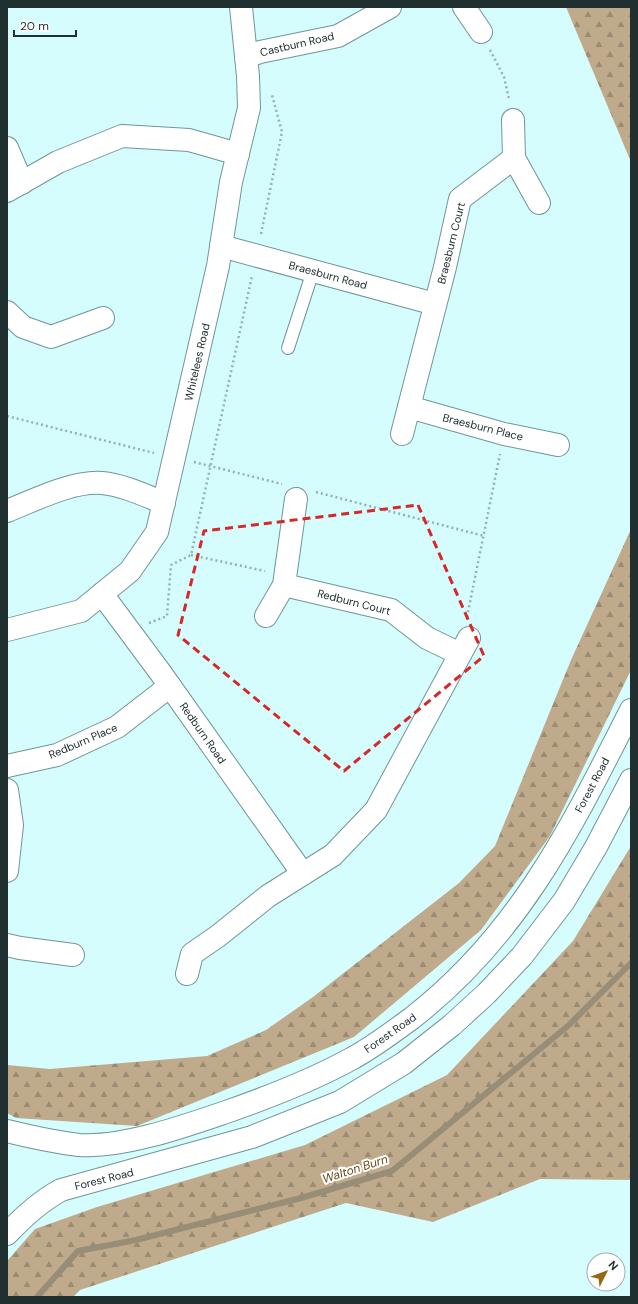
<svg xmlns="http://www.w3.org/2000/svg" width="638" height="1304" font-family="'DM Sans',sans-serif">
  <defs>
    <pattern id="forest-firs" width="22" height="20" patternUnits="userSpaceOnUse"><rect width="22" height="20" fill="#c0aa8c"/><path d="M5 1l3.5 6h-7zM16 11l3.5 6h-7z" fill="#9c8b73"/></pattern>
  </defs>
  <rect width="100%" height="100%" fill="#d6fdfe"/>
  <g fill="url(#forest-firs)">
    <path d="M566,7h65v155z"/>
    <path d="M631,529v141l-81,166 -69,94 -127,107 -217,89 -121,-8 -9,-5v-48l43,4 157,-13 59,-26 47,-33 146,-114 36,-37 76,-186z"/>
    <path d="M631,846v334l-91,-1 -107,43 -87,-19 -266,87 -7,7h-66v-36l28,-32 62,-22 208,-62 142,-70 126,-134z"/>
  </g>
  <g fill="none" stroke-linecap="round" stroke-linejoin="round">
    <path stroke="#988d77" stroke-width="6" d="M37,1297l41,-46 58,-11 165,-42 91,-27 177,-146 62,-62"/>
    <g stroke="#719597" stroke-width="14">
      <path id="lane" d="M288,348l25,-77"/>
    </g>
    <g stroke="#719597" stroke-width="24">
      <g id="street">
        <path d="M464,7l17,25"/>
        <path d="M246,57l14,-5 78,-16 52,-29"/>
        <path d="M513,120l1,38 25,45"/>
        <path d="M7,148l15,35"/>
        <path d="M7,191l51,-29 64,-26 67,4 49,14"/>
        <path d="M221,246l214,58"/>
        <path d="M7,312l16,15 28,10 52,-19"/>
        <path d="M409,407l95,27 54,11"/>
        <path d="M402,434l43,-167 15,-68 54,-41"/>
        <path d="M7,511c28,-11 64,-30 95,-28 21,2 42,12 62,20"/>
        <path d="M284,585l107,25 36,28 33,16"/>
        <path d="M102,594l58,78 143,202"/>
        <path d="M266,616l18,-31 12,-86"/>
        <path d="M7,630l74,-19 49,-40 27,-39 61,-266 13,-84 18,-74 -1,-32 -7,-69"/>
        <path d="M7,766l50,-11 60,-28 53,-41"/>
        <path d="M7,790l5,35 -5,46"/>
        <path d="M7,945l13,3 53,7"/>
        <path d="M187,974l5,-20 26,-18 50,-40 65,-41 43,-45 93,-172"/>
      </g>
    </g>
    <g stroke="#719597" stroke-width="24">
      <g id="secondary">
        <path d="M7,1131c24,6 48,11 72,14 44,3 106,-19 147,-33 43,-15 85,-31 125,-53 21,-11 42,-27 61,-41 107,-83 159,-190 219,-308"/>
        <path d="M7,1234c16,-17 32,-32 54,-44l191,-53 88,-35 64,-39 48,-38 34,-31 36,-38 42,-55 32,-54 35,-67"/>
      </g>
    </g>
    <g stroke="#93b1b2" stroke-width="2.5" stroke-dasharray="2 3" stroke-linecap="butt">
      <path d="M490,50l14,27 5,22"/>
      <path d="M261,234l21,-102 -10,-37"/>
      <path d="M7,416l147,37"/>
      <path d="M194,462l88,22"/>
      <path d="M316,492l168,44"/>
      <path d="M191,555l74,16"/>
      <path d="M467,617l33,-163"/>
      <path d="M149,623l18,-7 4,-51 20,-10 61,-279"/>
    </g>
    <use href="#lane" stroke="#fff" stroke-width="12"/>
    <use href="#street" stroke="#fff" stroke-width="22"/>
    <use href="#secondary" stroke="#fff" stroke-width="22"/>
  </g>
  <path fill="none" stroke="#d62828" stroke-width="3" stroke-dasharray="8 5" stroke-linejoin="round" d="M418,505l66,151 -140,115 -166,-136 26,-104z"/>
  <g text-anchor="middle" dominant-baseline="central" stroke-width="4" stroke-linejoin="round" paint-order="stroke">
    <g font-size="11" fill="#202f2f" stroke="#fff">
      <text transform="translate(297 44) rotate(-13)">Castburn Road</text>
      <text transform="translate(451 243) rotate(-76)">Braesburn Court</text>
      <text transform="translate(328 275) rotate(15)">Braesburn Road</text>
      <text transform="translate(197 362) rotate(-77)">Whitelees Road</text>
      <text transform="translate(483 427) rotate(14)">Braesburn Place</text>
      <text transform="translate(354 602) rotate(14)">Redburn Court</text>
      <text transform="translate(203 733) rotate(55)">Redburn Road</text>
      <text transform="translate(83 741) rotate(-23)">Redburn Place</text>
      <text transform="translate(592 785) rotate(-62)">Forest Road</text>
      <text transform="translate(390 1033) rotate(-35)">Forest Road</text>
      <text transform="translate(104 1179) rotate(-14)">Forest Road</text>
    </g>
    <g font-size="12" font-style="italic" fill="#6a4b17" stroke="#fff">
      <text transform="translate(355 1169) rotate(-18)">Walton Burn</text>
    </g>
  </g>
  <rect width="638" height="1304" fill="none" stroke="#202f2f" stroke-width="16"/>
  <g transform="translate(606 1272) rotate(48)"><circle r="19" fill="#ffffff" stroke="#a6acac"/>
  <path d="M0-3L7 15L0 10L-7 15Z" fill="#966816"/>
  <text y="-6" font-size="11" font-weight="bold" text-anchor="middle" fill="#202f2f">N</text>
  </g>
  <path d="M14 30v6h62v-6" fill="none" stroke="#202f2f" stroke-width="2"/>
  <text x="20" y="30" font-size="12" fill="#202f2f" stroke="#ffffff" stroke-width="3" paint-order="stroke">20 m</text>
</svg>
